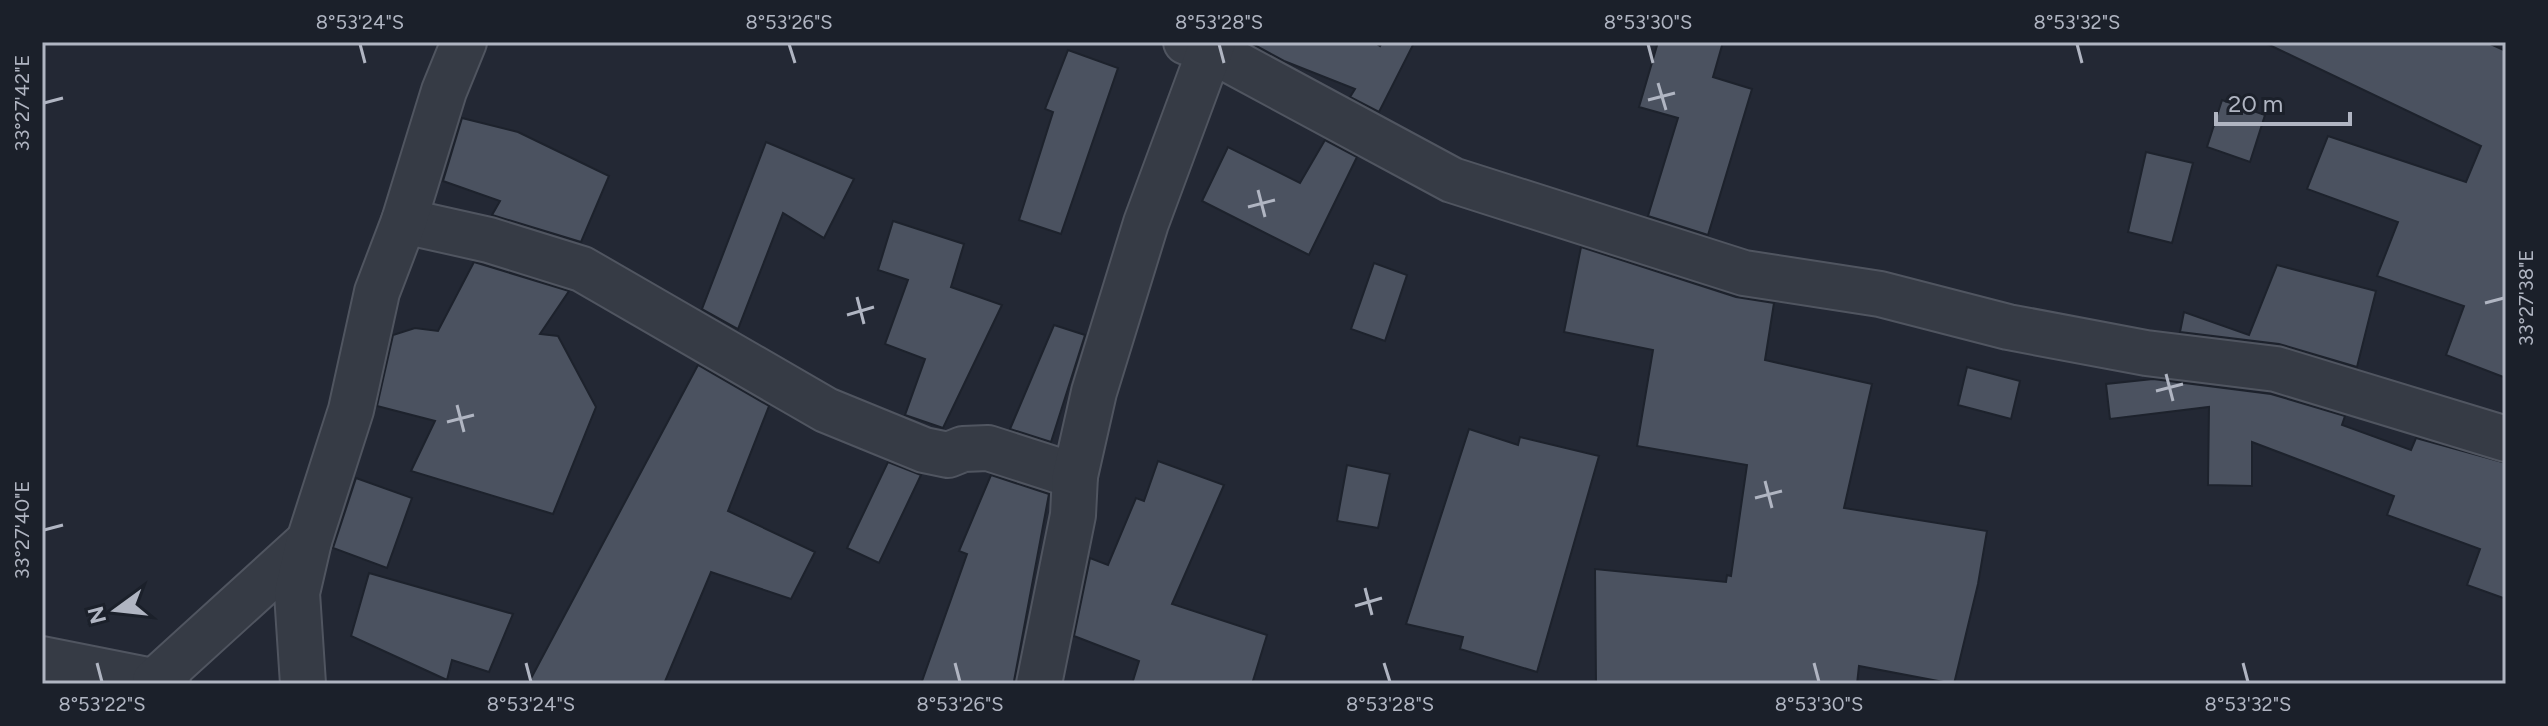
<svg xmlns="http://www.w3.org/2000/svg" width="2548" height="726" font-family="Figtree,sans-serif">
  <rect width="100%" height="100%" fill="#232834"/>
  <g fill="#4b5260" stroke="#1d222c" stroke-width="2">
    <path d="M1249,42h125l6,4 2,-4h26l5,3 -34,67 -29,-15 5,-8 -71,-28z"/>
    <path d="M1658,42h65l-10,35 39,12 -44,146 -60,-19 30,-98 -39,-11z"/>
    <path d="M2263,42h223l20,9v327l-60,-23 18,-49 -87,-30 21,-54 -91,-33 21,-53 138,46 15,-36z"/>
    <path d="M1068,50l50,18 -57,166 -42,-14 34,-108 -8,-3z"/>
    <path d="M2222,100l43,15 -15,47 -43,-15z"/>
    <path d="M462,118l56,14 91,44 -28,66 -89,-27 8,-14 -57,-20z"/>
    <path d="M1325,140l32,17 -48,98 -107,-54 26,-54 72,36z"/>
    <path d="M766,142l88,37 -30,59 -41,-25 -45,116 -36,-20z"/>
    <path d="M2146,152l47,11 -21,80 -44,-11z"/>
    <path d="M893,221l71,23 -13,43 51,18 -59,123 -38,-13 20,-56 -40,-15 23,-64 -30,-10z"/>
    <path d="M1581,247l155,50 38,6 -9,57 107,24 -28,124 143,23 -9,53 -24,100 -95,-18 -2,18h-261l-1,-115 131,13 1,-7 4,1 16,-111 -110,-19 16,-96 -89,-18z"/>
    <path d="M474,262l95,29 -29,43 18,2 38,71 -43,107 -142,-43 24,-50 -58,-15 16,-71 22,-7 23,3z"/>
    <path d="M1374,263l33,12 -22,66 -34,-12z"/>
    <path d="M2277,265l99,26 -19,76 -78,-23 -99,-12 4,-20 65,23z"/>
    <path d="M1054,325l31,10 -34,107 -41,-13z"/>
    <path d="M698,365l71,41 -41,105 87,41 -24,47 -80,-27 -47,112h-136z"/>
    <path d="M1967,367l53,14 -9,38 -53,-14z"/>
    <path d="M2153,379l118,15 74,22 -3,9 69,25 5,-12 90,25v136l-39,-14 13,-36 -93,-34 7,-19 -142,-54v44l-44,-1 1,-78 -99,12 -4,-35z"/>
    <path d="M1469,429l49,16 2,-8 79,19 -62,216 -77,-23 3,-12 -57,-13z"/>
    <path d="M1158,461l66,24 -52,119 95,31 -15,49h-120l7,-23 -65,-25 16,-78 18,7 28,-67 8,3z"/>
    <path d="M888,462l33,13 -42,88 -32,-15z"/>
    <path d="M1347,465l43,9 -12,54 -41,-7z"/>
    <path d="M991,475l58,19 -35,187 -1,3h-92l46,-130 -8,-3z"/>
    <path d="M356,478l56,20 -25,70 -54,-20z"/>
    <path d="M369,573l144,41 -24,58 -37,-12 -5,20 -96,-44z"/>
  </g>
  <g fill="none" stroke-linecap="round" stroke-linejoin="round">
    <g stroke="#505560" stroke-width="48">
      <g id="street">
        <path d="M1186,42l23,7 243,131 292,93 136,21 128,33 138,26 130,16 230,70"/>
        <path d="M404,221l85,19 93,29 244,141 98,40 24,5 15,-6 25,-1 87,28"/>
        <path d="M42,659l126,25"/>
        <path d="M155,681l154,-140"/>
        <path d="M303,684l-6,-91 12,-52 42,-131 26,-118 27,-71 40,-130 20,-49"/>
        <path d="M1039,684l34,-169 2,-39 19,-84 52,-169 67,-181"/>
      </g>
    </g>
    <use href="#street" stroke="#363b45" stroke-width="44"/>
  </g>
  <path fill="none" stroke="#b0b5c2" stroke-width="3" d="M360,44l5,19M789,44l6,19M1219,44l5,19M1648,44l5,19M2077,44l5,19M1658,83l8,27M1648,100l27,-7M44,103l19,-5M1258,190l7,27M1248,207l27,-7M857,297l7,27M2485,303l19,-5M847,315l27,-8M2166,374l7,27M2156,391l27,-7M457,405l7,27M447,422l27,-7M1765,481l7,27M1755,498l27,-7M44,530l19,-5M1365,588l7,27M1355,606l27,-8M97,663l5,19M526,663l5,19M955,663l5,19M1384,663l6,19M1814,663l5,19M2243,663l5,19"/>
  <rect width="2548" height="726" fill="none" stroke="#1b202a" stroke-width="88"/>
  <g transform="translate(116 610) rotate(255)" stroke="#1b202a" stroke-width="6" paint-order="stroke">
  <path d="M0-6L14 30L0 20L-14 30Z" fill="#b0b5c2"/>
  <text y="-12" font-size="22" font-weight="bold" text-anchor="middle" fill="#b0b5c2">N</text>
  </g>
  <path d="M2216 112v12h134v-12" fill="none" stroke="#b0b5c2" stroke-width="4"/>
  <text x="2228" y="112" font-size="24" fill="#b0b5c2" stroke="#1b202a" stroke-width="6" paint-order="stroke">20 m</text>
  <rect x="44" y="44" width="2460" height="638" fill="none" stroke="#b0b5c2" stroke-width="3"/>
  <g font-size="20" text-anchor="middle" fill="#b0b5c2">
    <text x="360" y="29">8°53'24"S</text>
    <text x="789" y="29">8°53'26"S</text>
    <text x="1219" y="29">8°53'28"S</text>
    <text x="1648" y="29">8°53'30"S</text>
    <text x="2077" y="29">8°53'32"S</text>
    <text transform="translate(22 103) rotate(-90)" y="7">33°27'42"E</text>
    <text transform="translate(2526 298) rotate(-90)" y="7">33°27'38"E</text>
    <text transform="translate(22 530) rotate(-90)" y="7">33°27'40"E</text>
    <text x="102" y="711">8°53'22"S</text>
    <text x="531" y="711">8°53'24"S</text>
    <text x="960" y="711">8°53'26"S</text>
    <text x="1390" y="711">8°53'28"S</text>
    <text x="1819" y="711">8°53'30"S</text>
    <text x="2248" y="711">8°53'32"S</text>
  </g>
</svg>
